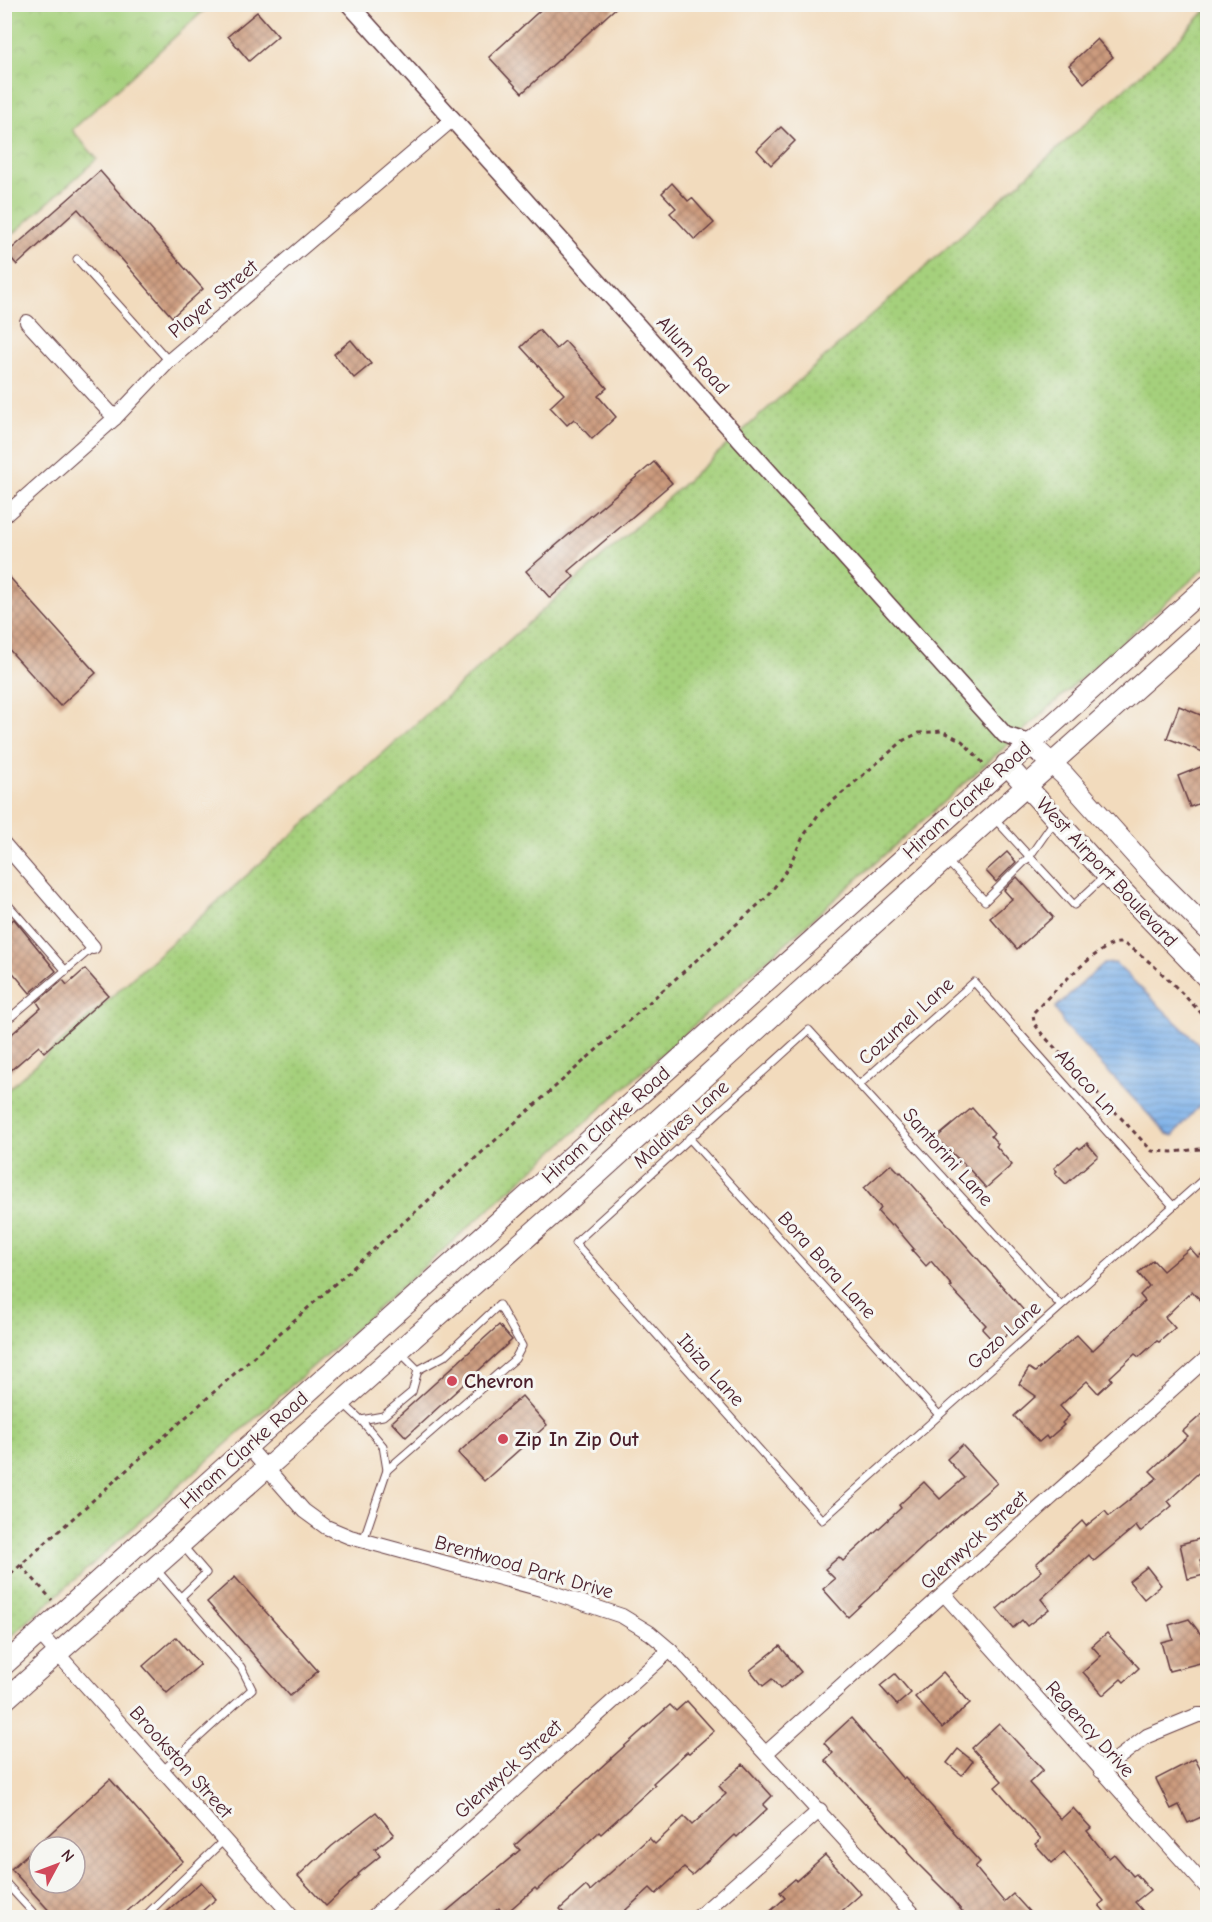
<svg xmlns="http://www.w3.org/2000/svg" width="1212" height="1922" font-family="'Comic Neue',sans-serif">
  <defs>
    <pattern id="grass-dots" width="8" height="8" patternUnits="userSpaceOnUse" patternTransform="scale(1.5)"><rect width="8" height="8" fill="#a5d07c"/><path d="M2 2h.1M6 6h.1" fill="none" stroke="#90b26b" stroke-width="1.8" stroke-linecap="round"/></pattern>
    <pattern id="park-crowns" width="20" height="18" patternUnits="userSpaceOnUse" patternTransform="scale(1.5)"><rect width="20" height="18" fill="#a5d07c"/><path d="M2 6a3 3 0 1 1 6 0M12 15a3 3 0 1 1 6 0" fill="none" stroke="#90b26b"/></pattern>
    <pattern id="water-rules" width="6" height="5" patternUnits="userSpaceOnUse" patternTransform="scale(1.5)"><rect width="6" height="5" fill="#7aafe8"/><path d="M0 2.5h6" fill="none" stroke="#668ebc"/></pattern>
    <pattern id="building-cross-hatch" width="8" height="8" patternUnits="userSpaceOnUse" patternTransform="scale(1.5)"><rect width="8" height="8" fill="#cc9b7e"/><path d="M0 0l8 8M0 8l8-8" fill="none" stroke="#a87e67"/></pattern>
  </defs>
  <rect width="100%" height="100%" fill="#f6f6f2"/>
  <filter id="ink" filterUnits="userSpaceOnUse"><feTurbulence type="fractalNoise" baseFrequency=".0167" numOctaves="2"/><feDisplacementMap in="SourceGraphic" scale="12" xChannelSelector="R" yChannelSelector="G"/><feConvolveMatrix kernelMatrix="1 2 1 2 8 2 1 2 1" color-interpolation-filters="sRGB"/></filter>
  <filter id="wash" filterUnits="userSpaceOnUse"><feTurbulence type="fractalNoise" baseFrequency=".008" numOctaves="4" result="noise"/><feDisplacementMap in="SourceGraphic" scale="24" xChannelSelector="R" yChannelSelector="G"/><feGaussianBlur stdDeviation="1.35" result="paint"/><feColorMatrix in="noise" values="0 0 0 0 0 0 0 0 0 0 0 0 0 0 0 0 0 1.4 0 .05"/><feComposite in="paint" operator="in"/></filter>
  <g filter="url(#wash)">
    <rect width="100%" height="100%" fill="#f2dbbd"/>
    <path fill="url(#grass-dots)" stroke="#787854" stroke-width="1.5" d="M1207,9v557l-1202,1076 -1,-549 1168,-1047z"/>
    <path fill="url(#park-crowns)" stroke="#787854" stroke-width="1.5" d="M5,4l205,1 -138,125 25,29 -92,82z"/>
    <path fill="url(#water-rules)" stroke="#62678a" stroke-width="1.5" d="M1115,963l92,89v45l-34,39 -6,-2 -102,-108 -10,-18 48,-44z"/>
    <g id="blocks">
      <g fill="url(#building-cross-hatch)" fill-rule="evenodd">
        <path d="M547,4h73l-98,89 -33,-36z"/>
        <path d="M257,12l21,24 -29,25 -21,-25z"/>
        <path d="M1097,39l16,18 -29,26 -15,-18z"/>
        <path d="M781,127l14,14 -24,24 -14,-15z"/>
        <path d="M100,171l103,118 -31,28 -94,-108 -61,56 -10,-12z"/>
        <path d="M672,183l16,18 4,-3 22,25 -19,17 -25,-27 6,-5 -14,-15z"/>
        <path d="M539,330l17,19 9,-8 42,47 -9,8 18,21 -24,22 -18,-20 -7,6 -17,-18 14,-13 -43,-47z"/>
        <path d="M351,340l20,24 -17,14 -20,-24z"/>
        <path d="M654,462l18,21 -103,88 5,6 -24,21 -24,-27z"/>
        <path d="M4,571l92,102 -36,33 -56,-62z"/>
        <path d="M1179,706l29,12v36l-41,-16z"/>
        <path d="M1208,764v36l-18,7 -12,-31z"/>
        <path d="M1007,852l9,10 -20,20 -10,-11z"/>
        <path d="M1017,877l36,40 -36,32 -27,-31 22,-19 -8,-9z"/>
        <path d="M14,919l42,52 -26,22 -26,-31v-35z"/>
        <path d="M85,969l23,26 -64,57 -5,-6 -35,30v-35l37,-33 -4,-6 26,-22 4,5z"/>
        <path d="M972,1108l22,25 -3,3 7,8 -2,2 16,19 -26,23 -16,-18 -34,-32z"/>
        <path d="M1087,1143l11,13 -32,28 -11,-11 2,-2 -3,-3 24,-21 2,2z"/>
        <path d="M891,1164l9,9 1,-1 125,141 -6,6 3,2 -27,23 -14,-15 4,-4 -36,-38 2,-1 -21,-25 -5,5 -14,-16 2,-1 -21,-25 -2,2 -13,-14 3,-4 -17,-20z"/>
        <path d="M1190,1248l8,9 10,-8v59l-16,-17 -27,26 10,11 -16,14 -2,-1 -18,16 -4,-3 -25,23 2,3 -14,13 -11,-12 -27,25 9,10 -7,7 2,2 -16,14 -2,-3 -7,6 -25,-26 22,-20 -17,-12 10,-16 6,4 42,-37 15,16 53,-50 -5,-6 9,-9 -11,-13 15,-13 10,11z"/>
        <path d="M499,1325l13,15 -106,97 -14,-15z"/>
        <path d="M522,1396l25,29 -63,56 -26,-28z"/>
        <path d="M1208,1409v55l-40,37 4,5 -32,26 -4,-6 -42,35 -5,-6 -48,44 8,10 -22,17 -5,-6 -9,8 -16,-19 45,-38 -6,-7 46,-43 4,5 19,-15 4,5 48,-38 -7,-7 38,-35 -5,-5z"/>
        <path d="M962,1445l35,38 -72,62 -77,72 -25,-28 12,-10 -10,-10 14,-12 4,4 58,-53 -2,-3 25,-23 16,17 24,-21 -17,-19z"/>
        <path d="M1203,1538l5,17v3l-8,2 4,15 -16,4 -8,-35z"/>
        <path d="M1147,1567l14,18 -17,14 -15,-18z"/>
        <path d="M235,1577l83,94 -28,25 -83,-94z"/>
        <path d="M1189,1619l14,18 5,16v8l-39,10 -8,-29 12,-3 -4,-14z"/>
        <path d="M1107,1633l32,35 -15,14 -3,-3 -18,16 -20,-23 18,-16 -9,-10z"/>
        <path d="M176,1637l24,28 -33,28 -24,-27z"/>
        <path d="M780,1646l21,26 -21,17 -8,-10 -9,7 -13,-16z"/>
        <path d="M943,1672l27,31 -28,25 -27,-31z"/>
        <path d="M895,1674l16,19 -14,12 -17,-19z"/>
        <path d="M687,1701l27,30 -25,22 -2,-1 -34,31 2,2 -54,49 -2,-2 -62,58 -2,-2 -31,27 -5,-7 -12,9h-47l80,-67 -5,-5 155,-140 6,6z"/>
        <path d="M851,1718l52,61 2,-2 49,54 -1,1 27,30 -5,5 29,35 9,-8 21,23h-67l-21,-25 -28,-28 -11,-12 1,-2 -83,-90 8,-7 -9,-10z"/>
        <path d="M999,1723l44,47 -14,13 32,36 12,-11 18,20 -4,3 22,27 5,-4 19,22 3,-2 14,16 -15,12 13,15h-39l-10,-12 5,-4 -40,-49 -12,11 -17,-19 6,-5 -46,-52 7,-6 -30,-33z"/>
        <path d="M958,1749l15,12 -11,14 -15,-12z"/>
        <path d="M1195,1759l13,25v30l-20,9 -9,-18 -8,4 -15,-30z"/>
        <path d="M743,1764l29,32 -9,9 4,4 -30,28 -2,-2 -43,40 -8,-7 -28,26 -6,-6 -32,29h-50l-8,-8 26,-23 4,5 59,-53 6,6 29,-27 8,8 34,-31 -7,-8z"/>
        <path d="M110,1779l73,82 -62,56h-66l-44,-48zM39,1847h36v36h-36z"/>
        <path d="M376,1812l18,22 -19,15 5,7 -22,18 1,1 -33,31 -28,-30 18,-17 1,1 15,-14z"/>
        <path d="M825,1855l36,39 -26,23 -5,-7 -8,7h-58l21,-19 -5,-6 15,-13 1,2z"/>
        <path d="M201,1882l15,17 -21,18h-34z"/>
      </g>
    </g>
  </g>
  <g filter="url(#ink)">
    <use href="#blocks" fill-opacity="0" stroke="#633b41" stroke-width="1.5"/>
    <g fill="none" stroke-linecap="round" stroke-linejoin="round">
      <g stroke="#633b41" stroke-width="9">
        <g id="service">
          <path d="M77,259l92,102"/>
          <path d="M994,818l80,87 31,-29"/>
          <path d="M947,861l38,40 45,-45 25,-36"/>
          <path d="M4,900l62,71"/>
          <path d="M4,1008l8,8 81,-69"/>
          <path d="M860,1084l114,-102 199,224"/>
          <path d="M689,1138l250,277"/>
          <path d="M1061,1306l-252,-276 -234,213 247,277 386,-345"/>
          <path d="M343,1403l18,17 22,-4 29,-24 6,-22 -18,-18"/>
          <path d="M361,1420l22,26 4,24"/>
          <path d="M363,1541l24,-71 128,-111 7,-13 -23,-41 -53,50 -28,15"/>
          <path d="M155,1568l86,99 11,22 -90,82"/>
          <path d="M181,1597l25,-24 -24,-28"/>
          <path d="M4,1881l34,37"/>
          <path d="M143,1918l81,-78"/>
        </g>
      </g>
      <g stroke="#633b41" stroke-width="16">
        <g id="minor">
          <path d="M27,322l88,96"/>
          <path d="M4,516l111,-98 54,-57 284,-242"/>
          <path d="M4,844l89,103"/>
          <path d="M248,1447l56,64 22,16 24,10 191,52 81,27 28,17 20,17 247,268"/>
          <path d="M944,1594l264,295"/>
          <path d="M40,1634l254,284"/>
          <path d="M766,1753l442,-396"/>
          <path d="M1101,1771l46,-35 51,-21h10"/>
          <path d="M372,1918l298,-268"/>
          <path d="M697,1918l123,-108"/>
        </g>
      </g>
      <g stroke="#633b41" stroke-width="19">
        <path id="tertiary" d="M349,4l656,731 24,8"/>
      </g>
      <g stroke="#633b41" stroke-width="22">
        <g id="secondary">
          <path d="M1029,743l35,32 91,102 53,53"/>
          <path d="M1006,764l100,110 102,105"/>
          <path d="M4,1665l1204,-1080"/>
          <path d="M4,1701l572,-507 417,-378 215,-192"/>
        </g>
      </g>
      <g stroke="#633b41" stroke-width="3" stroke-dasharray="4.5 4.5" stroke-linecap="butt">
        <path d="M1208,1020c-14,-14 -73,-79 -90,-77 -19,1 -71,55 -85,70l1,10 8,11 110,117 20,1 28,-3 8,-10"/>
        <path d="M21,1565l31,35"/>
        <path d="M4,1580l763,-683 20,-27 16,-33 17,-25 84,-72 15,-7 23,-2 20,10 21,22"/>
      </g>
      <use href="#service" stroke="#fff" stroke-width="7"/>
      <use href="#minor" stroke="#fff" stroke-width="14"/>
      <use href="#tertiary" stroke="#fff" stroke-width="16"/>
      <use href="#secondary" stroke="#fff" stroke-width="20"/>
    </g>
  </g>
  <g fill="#d1495b" stroke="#f6f6f2" stroke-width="2">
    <circle cx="452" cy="1381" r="6"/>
    <circle cx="503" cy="1439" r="6"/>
  </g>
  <g text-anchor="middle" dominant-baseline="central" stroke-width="6" stroke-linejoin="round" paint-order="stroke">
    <g font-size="20" fill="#4a1f2b" stroke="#f6f6f2">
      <text transform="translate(213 299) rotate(-40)">Player Street</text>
      <text transform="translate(693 355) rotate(48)">Allum Road</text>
      <text transform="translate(967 800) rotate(-42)">Hiram Clarke Road</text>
      <text transform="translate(1107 872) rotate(47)">West Airport Boulevard</text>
      <text transform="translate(906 1021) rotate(-42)">Cozumel Lane</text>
      <text transform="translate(1086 1082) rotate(48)">Abaco Ln</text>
      <text transform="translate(681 1124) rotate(-42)">Maldives Lane</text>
      <text transform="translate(606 1125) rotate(-42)">Hiram Clarke Road</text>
      <text transform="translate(948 1157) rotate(48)">Santorini Lane</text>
      <text transform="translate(827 1265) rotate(48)">Bora Bora Lane</text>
      <text transform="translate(1004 1335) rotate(-42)">Gozo Lane</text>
      <text transform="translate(711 1370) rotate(48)">Ibiza Lane</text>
      <text transform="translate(244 1450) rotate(-42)">Hiram Clarke Road</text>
      <text transform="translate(974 1540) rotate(-42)">Glenwyck Street</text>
      <text transform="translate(524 1567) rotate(16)">Brentwood Park Drive</text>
      <text transform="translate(1090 1729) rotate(48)">Regency Drive</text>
      <text transform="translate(181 1762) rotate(48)">Brookston Street</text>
      <text transform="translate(508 1769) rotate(-42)">Glenwyck Street</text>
    </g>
    <g font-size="20" font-weight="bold" fill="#4a1f2b" stroke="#f6f6f2" text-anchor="start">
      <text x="464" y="1381">Chevron</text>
      <text x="515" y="1439">Zip In Zip Out</text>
    </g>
  </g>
  <rect width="1212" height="1922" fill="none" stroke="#f6f6f2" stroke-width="24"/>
  <g transform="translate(57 1865) rotate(49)"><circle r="28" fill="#f6f6f2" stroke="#b1a0a2" stroke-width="1.5"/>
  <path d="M0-4.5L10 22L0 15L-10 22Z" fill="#d1495b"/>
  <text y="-9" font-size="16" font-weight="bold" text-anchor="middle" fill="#4a1f2b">N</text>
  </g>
</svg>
